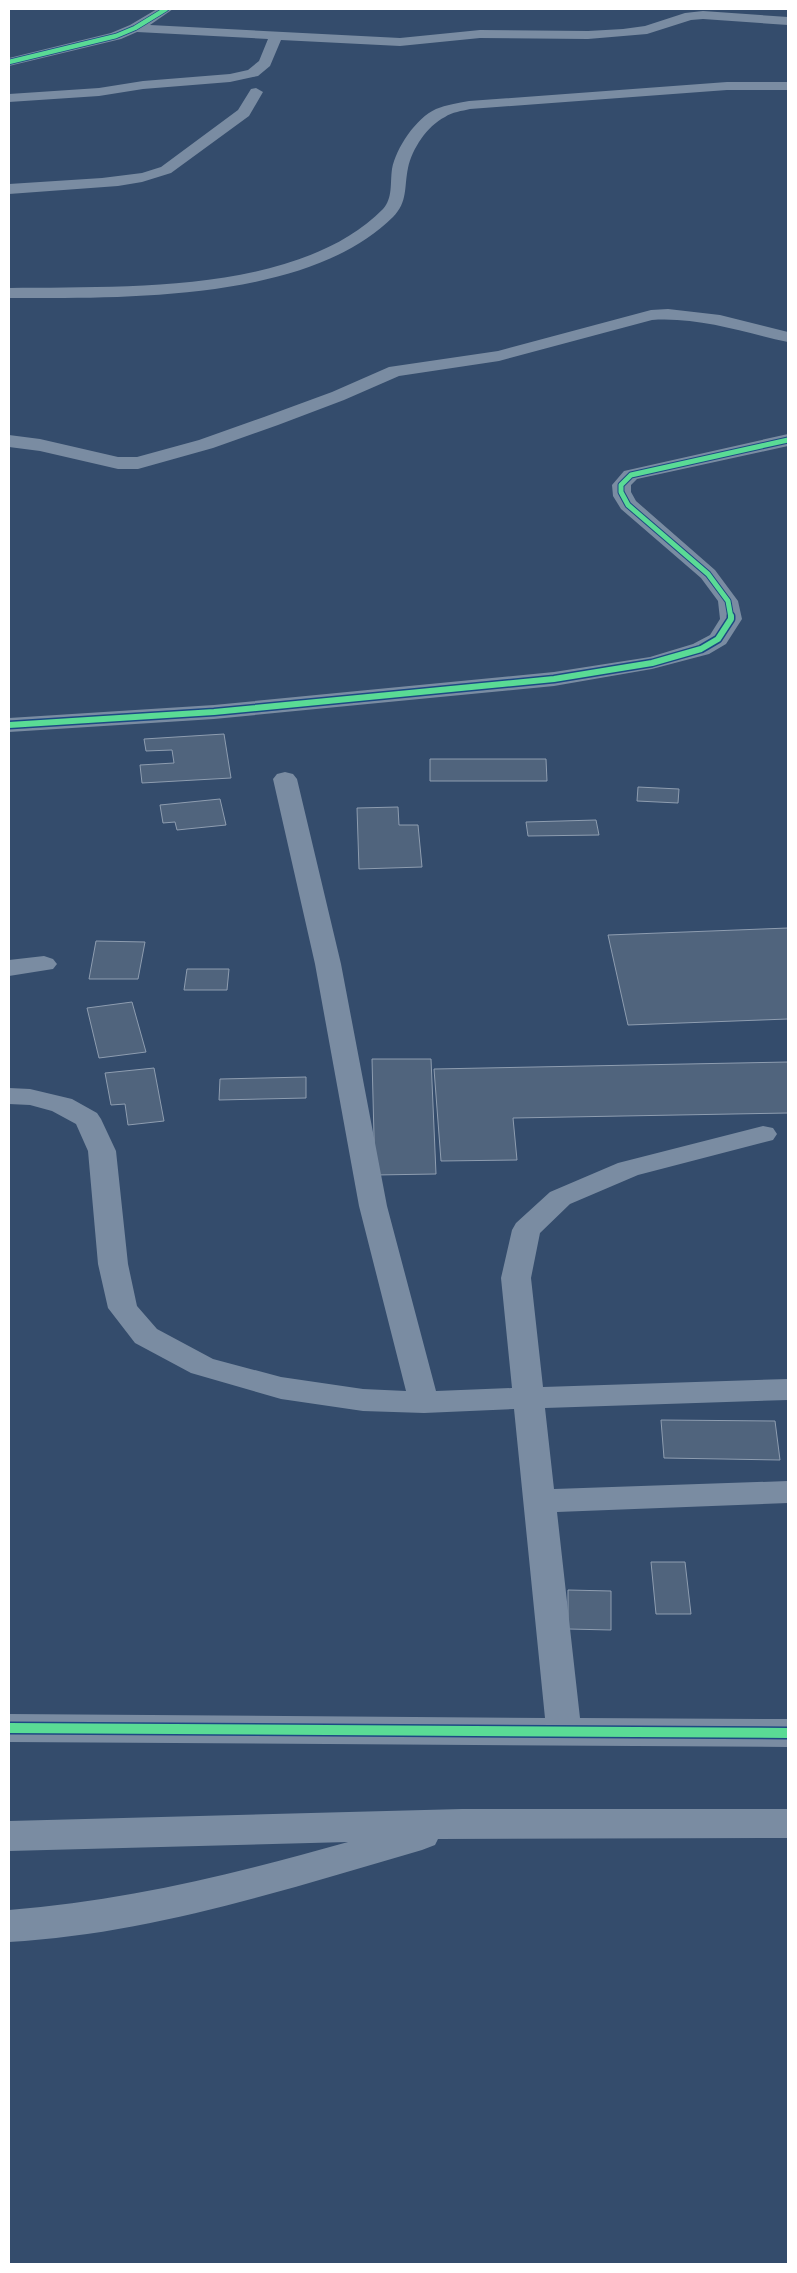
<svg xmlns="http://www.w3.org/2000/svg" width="797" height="2273" font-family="Cabin,sans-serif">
  <rect width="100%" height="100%" fill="#344c6c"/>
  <g fill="#50647d" stroke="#8e9db0">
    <path d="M224,734l7,44 -89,5 -2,-18 34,-2 -2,-13 -26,1 -2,-12z"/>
    <path d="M430,759h116l1,22h-117z"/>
    <path d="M638,787l41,2 -1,14 -41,-2z"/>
    <path d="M220,799l6,26 -49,5 -2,-8 -12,1 -3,-18z"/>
    <path d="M398,807l1,18h19l4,42 -63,2 -2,-61z"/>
    <path d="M596,820l3,15 -71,1 -2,-14z"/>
    <path d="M788,928v91l-160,6 -20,-90z"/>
    <path d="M96,941l49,1 -7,37h-49z"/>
    <path d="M187,969h42l-2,21h-43z"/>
    <path d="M132,1002l14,50 -47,6 -12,-50z"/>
    <path d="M372,1059h59l5,115 -61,1z"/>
    <path d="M788,1062v51l-275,5 4,42 -76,1 -7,-92z"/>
    <path d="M154,1068l10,53 -36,4 -3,-21 -14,1 -6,-32z"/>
    <path d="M306,1077v21l-87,2 1,-21z"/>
    <path d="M661,1420l114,1 5,39 -116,-2z"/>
    <path d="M651,1562h34l6,52h-35z"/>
    <path d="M568,1590l43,1v39l-43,-1z"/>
  </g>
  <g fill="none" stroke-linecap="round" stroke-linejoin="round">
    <g fill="#7a8ca2" fill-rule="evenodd">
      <path d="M157,9h16l-23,16 250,13 80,-8 108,1 35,-2 22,-3 40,-13 18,-2 85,6v8l-85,-6 -12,1 -44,14 -59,5 -108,-1 -80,8 -119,-6 -11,26 -12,10 -5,1 -23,5 -87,7 -44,7 -90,6v-8l90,-6 44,-7 87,-7 18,-4 11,-9 9,-22 -131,-7 -16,7 -112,27v-8l102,-25 19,-8z"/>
      <path d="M727,82h61v8h-61l-257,19c-8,2 -18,3 -25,8 -18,9 -33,32 -37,51 -4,19 0,34 -15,49 -85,85 -271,81 -384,81v-10c112,-2 289,7 374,-79 10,-11 7,-26 9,-40 4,-21 24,-51 44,-60 10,-4 22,-6 33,-8z"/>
      <path d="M256,88l7,4 -14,24 -78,57 -29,9 -24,4 -109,8v-10l93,-6 40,-5 19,-6 77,-57 13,-21z"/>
      <path d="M668,309l52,6 68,17v10c-46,-10 -89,-25 -136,-22l-153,41 -100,15 -55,24 -66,25 -65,23 -75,21h-20l-78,-18 -31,-4v-12l31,4 78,18h19l62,-17 65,-23 68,-25 57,-25 109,-16 153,-41z"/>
      <path d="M788,434v12l-151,33 -6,6v7l5,9 79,69 23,31 4,18 -16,25 -17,10 -57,15 -98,17 -340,33 -205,13v-14l205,-13 340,-33 96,-15 43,-13 17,-9 10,-16 -2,-18 -17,-23 -80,-69 -8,-13 -1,-11 12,-14z"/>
      <path d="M285,772l8,2 4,5 44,185 46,242 49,185 76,-3 -11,-110 11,-48 4,-7 34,-31 68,-29 145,-37 10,2 4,6 -4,6 -135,35 -68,29 -30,29 -9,45 12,109 245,-8v21l-243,8 9,81 234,-8v22l-231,9 23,206 208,1v28l-779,-5v-28l536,4 -31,-309 -90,4 -61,-2 -82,-12 -90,-26 -56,-30 -27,-35 -10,-44 -10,-113 -12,-27 -24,-13 -22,-6 -21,-1v-16l21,1 42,10 25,14 4,6 15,32 12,113 9,42 20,23 56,30 68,18 82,12 43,2 -47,-185 -44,-242 -42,-185 4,-5z"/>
      <path d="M44,956l9,3 4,5 -4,5 -44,7v-16z"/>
      <path d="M462,1809h326v29l-350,1 -3,6 -13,5c-135,39 -271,84 -413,92v-32c117,-9 226,-36 339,-68l-339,9v-30z"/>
    </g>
    <g stroke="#1d4983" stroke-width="6">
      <path id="cycleway-far3" d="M9,62l107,-26 19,-8 31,-19"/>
    </g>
    <g stroke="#1d4983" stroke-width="7">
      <path id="cycleway-far2" d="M731,618l-3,-17 -20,-27 -80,-69 -7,-13v-7l10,-10 157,-35"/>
    </g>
    <g stroke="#1d4983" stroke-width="9">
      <path id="cycleway-far1" d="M9,725l205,-13 340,-33 98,-16 49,-14 17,-10 13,-20v-3"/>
    </g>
    <g stroke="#1d4983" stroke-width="13">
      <path id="cycleway" d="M9,1728l779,5"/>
    </g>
    <use href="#cycleway-far3" stroke="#5adb95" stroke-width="4.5"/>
    <use href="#cycleway-far2" stroke="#5adb95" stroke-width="5"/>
    <use href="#cycleway-far1" stroke="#5adb95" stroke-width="6"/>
    <use href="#cycleway" stroke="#5adb95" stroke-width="10"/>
  </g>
  <rect width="797" height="2273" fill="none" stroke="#ffffff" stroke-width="20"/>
</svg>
